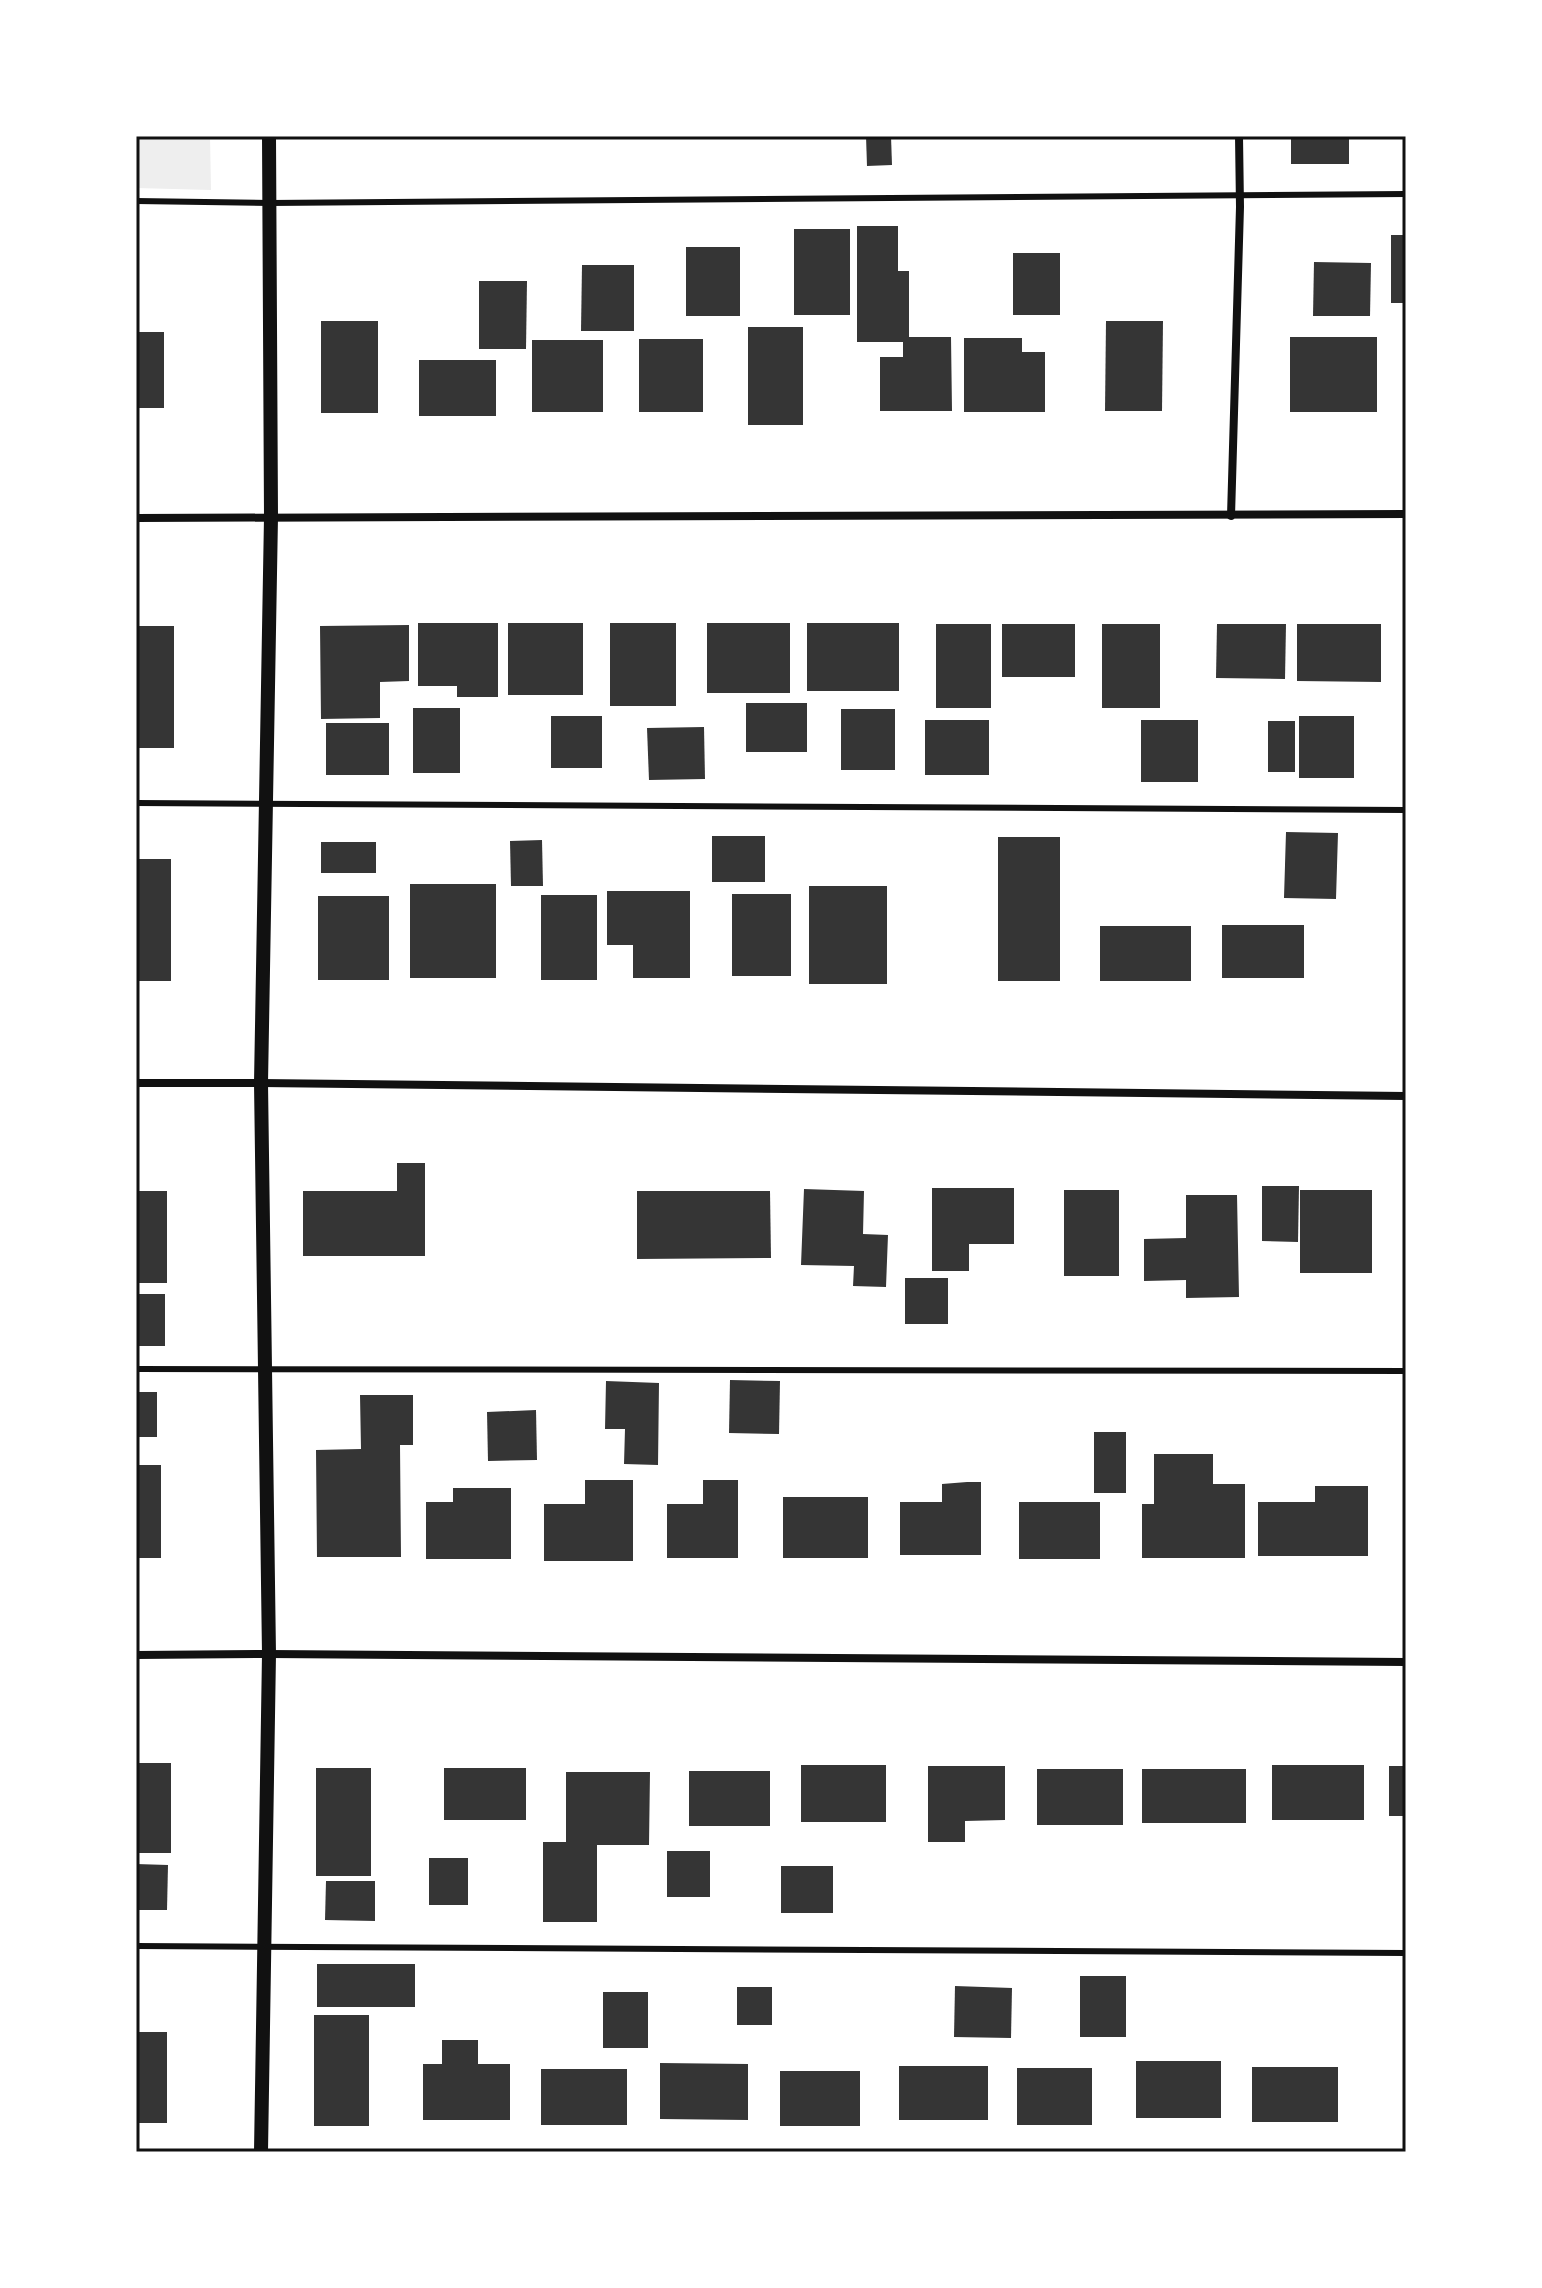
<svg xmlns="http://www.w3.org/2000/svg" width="1542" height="2288" font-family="'Space Grotesk',sans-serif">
  <rect width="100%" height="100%" fill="#fff"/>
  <path fill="#eee" d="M136,136h74l1,54 -75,-2z"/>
  <g fill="#353535">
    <path d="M866,136h25l1,29 -25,1z"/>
    <rect x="1291" y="136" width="58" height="28"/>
    <path d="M857,226h41v45h11v66h42l1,74h-72v-54h23v-15h-46z"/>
    <rect x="794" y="229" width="56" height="86"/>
    <rect x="1391" y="235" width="15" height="68"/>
    <rect x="686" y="247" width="54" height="69"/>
    <rect x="1013" y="253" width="47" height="62"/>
    <path d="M1314,262l57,1 -1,53h-57z"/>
    <path d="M582,265h52v66h-53z"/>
    <path d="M479,281h48l-1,68h-47z"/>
    <rect x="321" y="321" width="57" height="92"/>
    <path d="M1106,321h57l-1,90h-57z"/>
    <rect x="748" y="327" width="55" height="98"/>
    <rect x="136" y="332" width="28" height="76"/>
    <rect x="1290" y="337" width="87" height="75"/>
    <path d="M964,338h58v14h23v60h-81z"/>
    <rect x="639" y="339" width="64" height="73"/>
    <rect x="532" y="340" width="71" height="72"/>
    <rect x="419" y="360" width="77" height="56"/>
    <path d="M418,623h80v74h-41v-11h-39z"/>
    <rect x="508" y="623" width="75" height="72"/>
    <rect x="610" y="623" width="66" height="83"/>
    <rect x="707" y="623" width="83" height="70"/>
    <rect x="807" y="623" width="92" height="68"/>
    <rect x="936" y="624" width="55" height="84"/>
    <rect x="1002" y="624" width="73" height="53"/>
    <rect x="1102" y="624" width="58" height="84"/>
    <path d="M1217,624h69l-1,55 -69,-1z"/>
    <path d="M1297,624h84v58l-84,-1z"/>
    <path d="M409,625v56l-29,1v36l-59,1 -1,-93z"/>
    <rect x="136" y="626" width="38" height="122"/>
    <rect x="746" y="703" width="61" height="49"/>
    <rect x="413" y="708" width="47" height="65"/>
    <rect x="841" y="709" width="54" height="61"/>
    <rect x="551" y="716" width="51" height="52"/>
    <rect x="1299" y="716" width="55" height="62"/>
    <rect x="925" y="720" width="64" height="55"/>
    <rect x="1141" y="720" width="57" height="62"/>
    <rect x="1268" y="721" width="27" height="51"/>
    <rect x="326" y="723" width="63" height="52"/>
    <path d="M704,727l1,52 -56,1 -2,-52z"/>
    <path d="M1286,832l52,1 -2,66 -52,-1z"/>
    <rect x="712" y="836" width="53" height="46"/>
    <rect x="998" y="837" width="62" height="144"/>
    <path d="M542,840l1,46h-32l-1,-45z"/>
    <rect x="321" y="842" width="55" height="31"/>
    <rect x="136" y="859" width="35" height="122"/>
    <rect x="410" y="884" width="86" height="94"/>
    <rect x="809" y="886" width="78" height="98"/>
    <path d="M607,891h83v87h-57v-33h-26z"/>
    <rect x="732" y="894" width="59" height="82"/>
    <rect x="541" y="895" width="56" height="85"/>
    <rect x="318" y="896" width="71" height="84"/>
    <rect x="1222" y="925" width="82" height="53"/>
    <rect x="1100" y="926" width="91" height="55"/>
    <path d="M397,1163h28v93h-122v-65h94z"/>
    <path d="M1262,1186h37l-1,56 -36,-1z"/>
    <path d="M932,1188h82v56h-45v27h-37z"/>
    <path d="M804,1189l60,2 -1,43 25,1 -2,52 -33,-1 1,-20 -53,-1z"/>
    <rect x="1064" y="1190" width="55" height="86"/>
    <rect x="1300" y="1190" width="72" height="83"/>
    <rect x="136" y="1191" width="31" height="92"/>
    <path d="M637,1191h133l1,67 -134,1z"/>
    <path d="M1186,1195h51l2,102 -53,1v-18l-42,1v-42l42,-1z"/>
    <rect x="905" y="1278" width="43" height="46"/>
    <rect x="136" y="1294" width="29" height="52"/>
    <path d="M730,1380l50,1 -1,53 -50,-1z"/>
    <path d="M606,1381l53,2 -1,82 -34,-1 1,-35h-20z"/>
    <rect x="136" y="1392" width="21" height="45"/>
    <path d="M360,1395h53v50h-13l1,112h-84l-1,-107 45,-1z"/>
    <path d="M536,1410l1,50 -49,1 -1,-49z"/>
    <rect x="1094" y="1432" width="32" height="61"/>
    <path d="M1154,1454h59v30h32v74h-103v-54h12z"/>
    <rect x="136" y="1465" width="25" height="93"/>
    <path d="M585,1480h48v81h-89v-57h41z"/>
    <path d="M703,1480h35v78h-71v-54h36z"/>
    <path d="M967,1482h14v73h-81v-53h42v-18z"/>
    <path d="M1315,1486h53v70h-110v-54h57z"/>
    <path d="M453,1488h58v71h-85v-57h27z"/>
    <rect x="783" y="1497" width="85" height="61"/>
    <rect x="1019" y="1502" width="81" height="57"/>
    <rect x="136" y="1763" width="35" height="90"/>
    <rect x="801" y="1765" width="85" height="57"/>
    <rect x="1272" y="1765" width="92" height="55"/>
    <path d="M928,1766h77v54l-40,1v21h-37z"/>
    <rect x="1389" y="1766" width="17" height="50"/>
    <rect x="316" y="1768" width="55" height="108"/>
    <rect x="444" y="1768" width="82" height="52"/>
    <rect x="1037" y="1769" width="86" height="56"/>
    <rect x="1142" y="1769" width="104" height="54"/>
    <rect x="689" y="1771" width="81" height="55"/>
    <path d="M566,1772h84l-1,73h-52v77h-54v-80h23z"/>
    <rect x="667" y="1851" width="43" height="46"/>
    <rect x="429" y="1858" width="39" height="47"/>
    <path d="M136,1864l32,1 -1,45h-31z"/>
    <rect x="781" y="1866" width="52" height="47"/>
    <path d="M326,1881h49v40l-50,-1z"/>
    <rect x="317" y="1964" width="98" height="43"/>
    <rect x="1080" y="1976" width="46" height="61"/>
    <path d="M955,1986l57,2 -1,50 -57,-1z"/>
    <rect x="737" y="1987" width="35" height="38"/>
    <rect x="603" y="1992" width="45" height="56"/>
    <rect x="314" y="2015" width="55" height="111"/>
    <rect x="136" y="2032" width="31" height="91"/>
    <path d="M442,2040h36v24h32v56h-87v-56h19z"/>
    <rect x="1136" y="2061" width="85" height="57"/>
    <path d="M660,2063l88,1v56l-88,-1z"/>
    <rect x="899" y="2066" width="89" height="54"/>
    <rect x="1252" y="2067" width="86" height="55"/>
    <rect x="1017" y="2068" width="75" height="57"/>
    <rect x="541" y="2069" width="86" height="56"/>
    <rect x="780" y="2071" width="80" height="55"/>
  </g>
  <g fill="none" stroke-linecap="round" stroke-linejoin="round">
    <g stroke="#111" stroke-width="6">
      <path d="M136,201l134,2 1136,-9"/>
      <path d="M136,803l1270,7"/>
      <path d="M136,1369l1270,2"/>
      <path d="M136,1946l1270,7"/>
    </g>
    <g stroke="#111" stroke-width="8">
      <path d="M1231,516l9,-309 -1,-71"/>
      <path d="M136,518l1270,-4"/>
      <path d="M136,1083h125l1145,13"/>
      <path d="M136,1655l133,-1 1137,8"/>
    </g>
    <path stroke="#111" stroke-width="14" d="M261,2152l8,-498 -8,-571 10,-566 -2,-381"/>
  </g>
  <rect width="1542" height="2288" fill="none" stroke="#ffffff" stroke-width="276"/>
  <rect x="138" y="138" width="1266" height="2012" fill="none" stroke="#111" stroke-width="3"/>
</svg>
